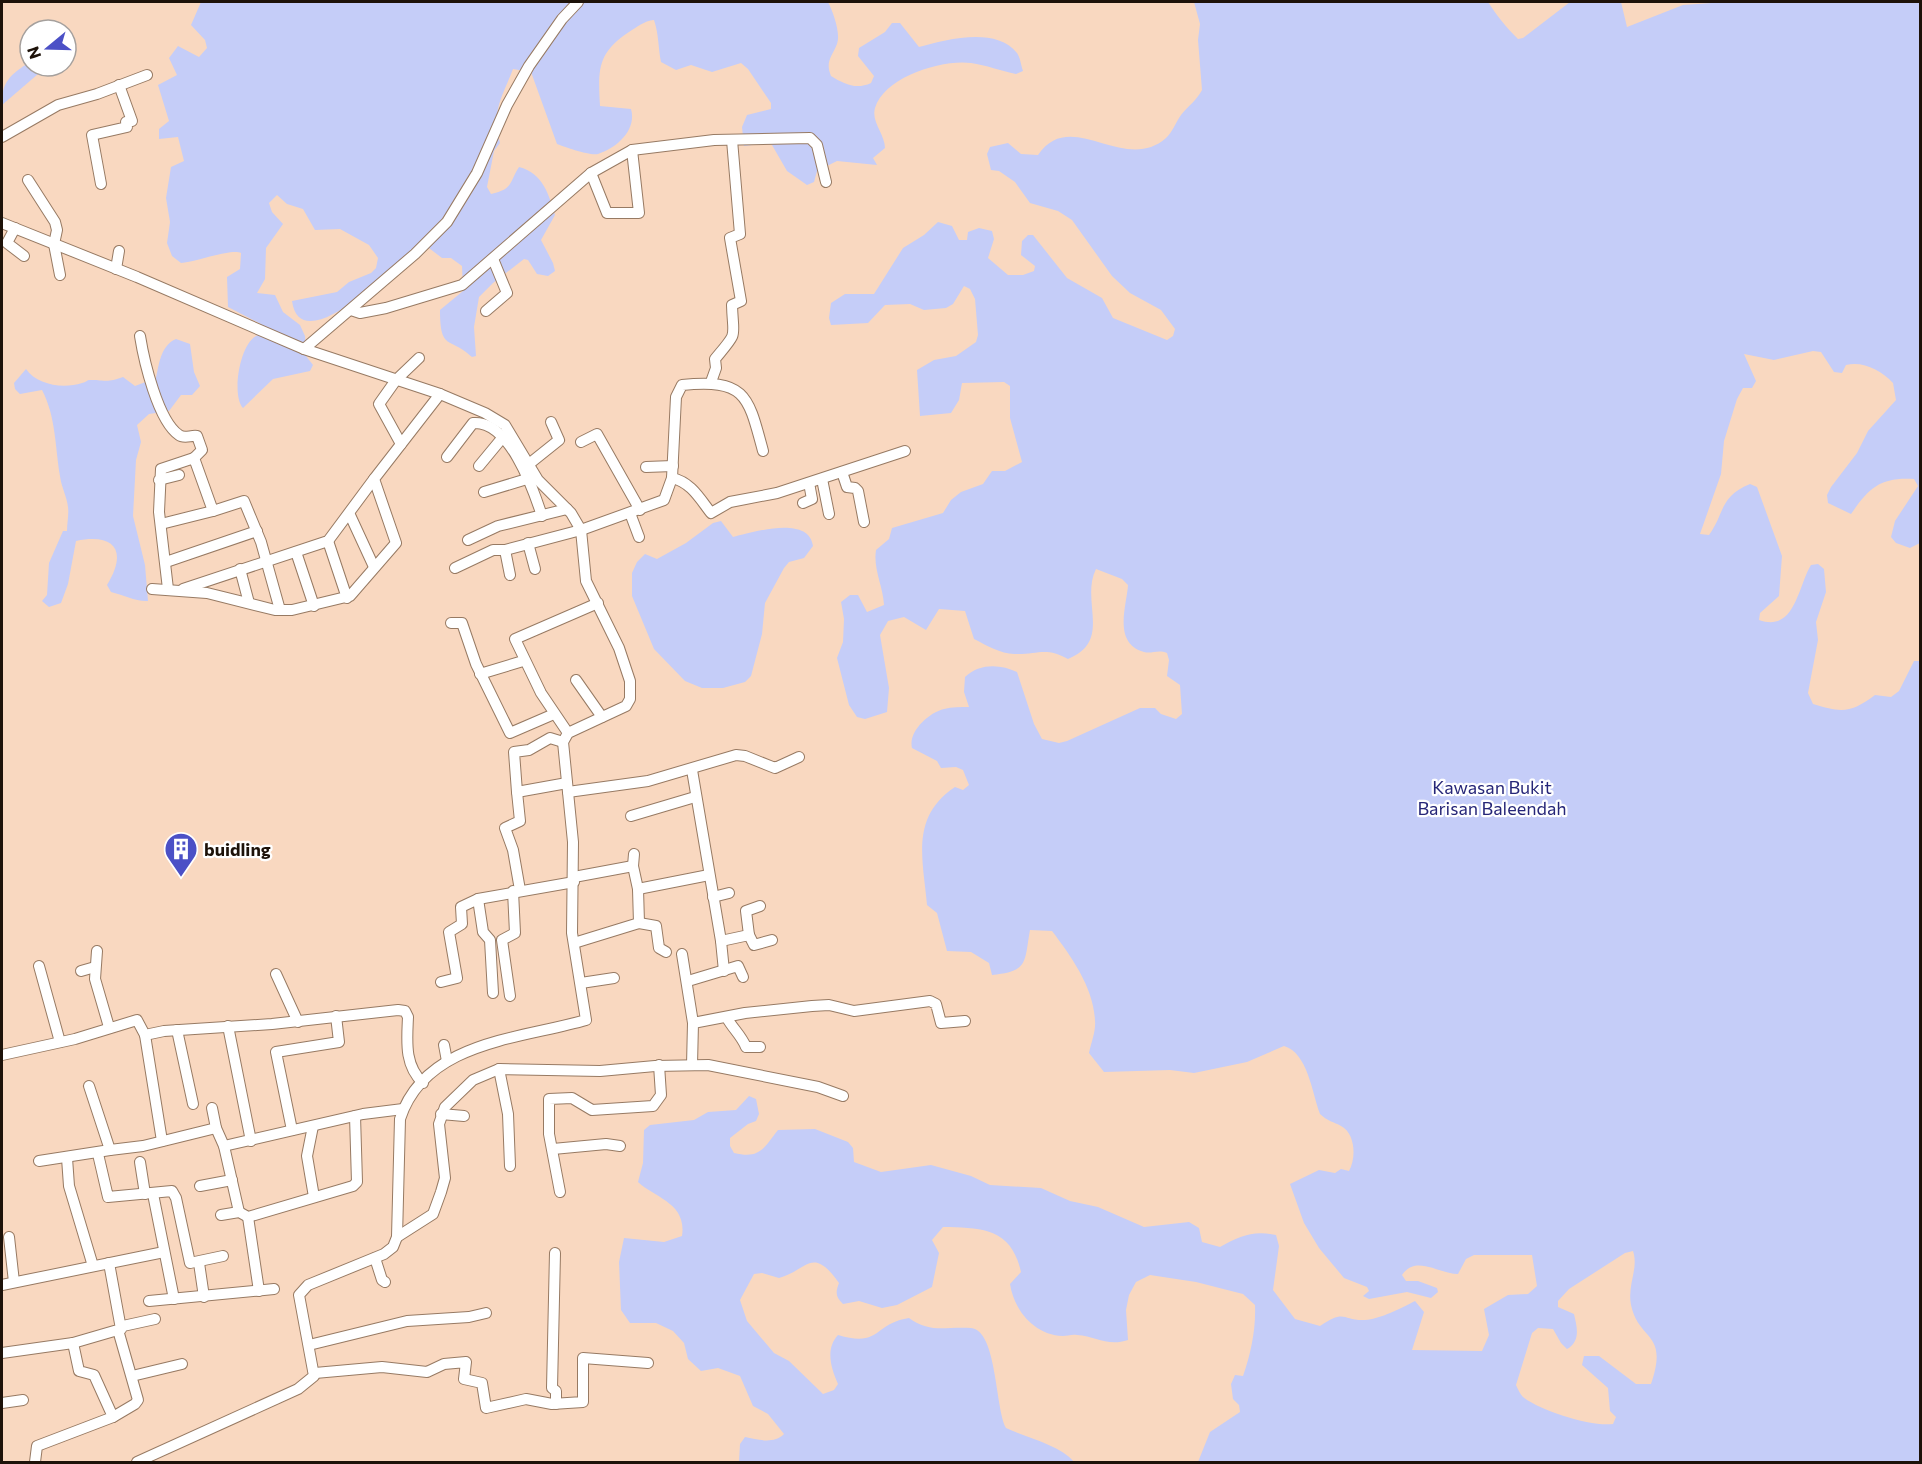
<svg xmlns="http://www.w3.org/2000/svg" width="1922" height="1464" font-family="Commissioner,sans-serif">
  <rect width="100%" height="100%" fill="#f9d8c0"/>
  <g fill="#c5cdf8" fill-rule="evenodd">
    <path d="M201,2h627c5,10 13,31 9,42 -5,13 -12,17 -6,32 13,8 25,14 40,7l3,-7 -16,-20 1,-8 26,-16 7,-9h8l19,24c27,-7 76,-21 98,6 3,4 4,12 6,18l-7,3c-15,-3 -30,-9 -45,-11 -29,-4 -87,14 -96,45 -4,14 10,26 10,40l-12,10 4,7 -40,-4 -20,10 -3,11 -7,3 -20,-14 -15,-26 -3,-2 -25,3 -2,-19 5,-12 24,-6v-6l-23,-34 -7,-6 -29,9 -21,-7 -15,5 -15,-8c-3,-15 -2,-27 -7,-42 -10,1 -17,7 -25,12 -32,21 -31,38 -29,74l31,3c6,21 -14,39 -33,45 -8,2 -33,-7 -41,-10l-26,-72 -18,-3c-11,29 -22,42 -13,74l-6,8 -7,36 4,7c23,-5 18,-12 28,-27 24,6 30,28 36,48l-14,25 12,23 2,8 -7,5 -11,-2 -9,-14 -4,-1 -31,24 -14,14 -5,30 2,29 -4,1c-22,-21 -32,-5 -32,-47l23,-19 -1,-25 -11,-8h-9l-21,-16c-16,15 -120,123 -129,59l45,-9 12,-10 22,-9 5,-5 2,-10 -9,-13 -29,-16 -25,1 -12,-21 -16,-5 -10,-9 -8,8 3,9 11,12 -17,24 -1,31 -8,14 18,2 8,17 17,13 5,11 1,20 7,9 -3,6 -37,8 -30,29c-12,-13 -3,-67 15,-73l3,-11 -33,-17 -1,-30 13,-8 1,-16c-9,-5 -45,9 -60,10l-9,-7 -5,-13 3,-21 -4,-24 5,-31 13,-6 -6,-24 -19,2v-10l10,-8 -11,-36 19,-10 -8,-17 9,-12 21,11 8,-9 -2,-8 -14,-15z"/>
    <path d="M1194,2h294c9,14 18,25 30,37l5,-1 47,-36h51l6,25 56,-22 43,-3h194v541l-10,5 -14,-5 -5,-6 4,-16 23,-35 -4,-7c-34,-2 -45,9 -63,35l-23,-11 -1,-8 4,-8 26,-34 11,-22 28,-31 -3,-17c-12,-13 -30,-22 -47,-18l-4,8 -8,-1 -13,-20 -8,-1 -39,9 -30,-6 12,27 -4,7h-9l-6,11 -13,42 -3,33 -21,60 9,1c16,-22 10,-38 41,-51l7,3 25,69 -3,40 -19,17 -1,7c36,13 39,-34 52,-55l7,-1 6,5 2,23 -10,30 2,18 -10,53 5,11c29,9 38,9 62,-9l16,2 8,-6 15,-30h6v801h-722l12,-30 30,-20 -1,-7 -6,-6 -2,-15 4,-9 8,1c8,-23 13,-47 12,-71l-12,-11 -47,-12 -46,-7 -14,7 -7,13 -3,15 2,30c-21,7 -32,-4 -51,-5 -5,-1 -10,1 -14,1 -29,-1 -49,-26 -53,-52l11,-12c-10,-45 -40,-44 -78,-45l-11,13 7,13 -7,34 -35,18 -15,3 -23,-7 -16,3c-7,-7 -8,-11 -4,-21 -27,-38 -31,-13 -60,-5l-17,-5 -8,1 -14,26 7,21 27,32 15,8 34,33 11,-4 4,-6c-7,-16 -13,-35 0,-49 43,13 36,-12 71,-17 22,16 37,8 62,10 26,2 24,79 35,100 21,10 54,17 68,34h-335l1,-18 5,-7c14,3 29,7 39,-3l-16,-20 -15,-8 -13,-30 -22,-8 -17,3 -13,-12 -4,-16 -11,-12 -17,-8h-26l-9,-13 -2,-48 5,-24 40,4 18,-6c5,-33 -27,-38 -44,-54l5,-19 1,-33 6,-5 44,-5 14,-8 28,-2 13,-14 7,3 3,15 -3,7 -8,3 -18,14v8l4,7c26,6 29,-4 44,-23l37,-1 33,13 5,6 1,14 27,10 50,-7 40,11 19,9 51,3 29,13 28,6 46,20 45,-5 10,6 3,14 18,5c20,-11 33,-17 56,-12l3,11 -6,44 22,29 25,7c26,-18 22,-5 45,-6 15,-1 37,-12 50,-19l9,11 -12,38 70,1 7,-16 -5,-26 24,-14 20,-1 9,-8 -5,-31h-58l-8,4 -8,15c-19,0 -42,-20 -56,1l4,6h12l19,7 1,4 -7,6 -24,-6 -38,7 -6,-3 6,-5 -2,-4 -23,-9 -25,-30 -15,-25 -14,-39 29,-14 16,3 6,-4 8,2c7,-12 7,-37 -8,-45 -7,-4 -14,-5 -21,-12 -8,-21 -12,-61 -36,-68l-37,16 -53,11 -24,-3 -66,2 -15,-19c2,-10 7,-22 6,-32 -1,-33 -24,-65 -43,-90l-22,-1c-6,33 -1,41 -38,45l-3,-12 -18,-11 -24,-1 -10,-38 -10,-8c-4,-46 -17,-88 28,-118l8,3 6,-5 -6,-15 -7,-3 -15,1 -4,-7 -25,-13c-4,-16 16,-35 32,-39 8,-2 17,-2 25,-2l-5,-15 1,-15c14,-14 36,-13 52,-5l17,52 8,15 17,4 8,-2 73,-33h15l6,6 15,5 6,-5 -2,-29 -13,-9 2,-16 -2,-7c-9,-4 -15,1 -23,-1 -32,-9 -17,-47 -16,-67l-6,-6 -26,-10c-16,32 17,72 -28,90 -22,-13 -31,-4 -54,-5 -13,0 -28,-9 -40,-15l-9,-28 -26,-2 -13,21 -22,-13 -16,4 -8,14 9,53 -2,24 -22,7 -8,-2 -8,-12 -12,-47 6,-16 1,-23 -3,-17 9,-7h8l9,17 17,-7c-1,-19 -11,-36 -8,-55l13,-11 3,-11 51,-15 8,-13 10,-8 22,-8 9,-13h13l17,-9 -12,-44v-32l-6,-4 -42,1 -3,17 -8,13 -31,3 -3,-46 17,-10 22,-4 20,-14 2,-7 -3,-36 -5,-10 -6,-3 -11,18 -7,4 -22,2 -14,-6 -25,1 -17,18 -37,2 -2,-7 2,-15 14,-9h29l29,-46 21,-13 14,-13 14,4 7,14h8l1,-8 11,-4 13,3 2,8 -6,19 20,17h15l11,-4 1,-5 -14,-11 1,-14 6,-6h5l34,43 35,20 11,20 54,22 6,-4 2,-7 -14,-19 -31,-17 -18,-17 -40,-56 -14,-9 -28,-8 -15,-21 -16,-11 -8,-1 -4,-16 3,-7 18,-4 13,11 17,1c33,-49 86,20 128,-17 6,-5 10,-16 15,-23 7,-9 16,-15 21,-25l-4,-50 2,-16zM1633,1251c6,18 -6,33 -2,54 8,37 38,26 20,79h-15l-37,-28h-15l-2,9 26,23 2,23 6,6 -3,7c-22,3 -72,-13 -90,-27 -3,-3 -5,-8 -7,-12l16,-52 6,-5 15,1 8,14 6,6c14,-8 10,-22 7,-35l-16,-7v-6l11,-12 56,-36z"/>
    <path d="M30,62v4h6l2,8 -36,31c-1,-23 9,-31 28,-43z"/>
    <path d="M176,339l14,5 4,28 6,14 -8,9h-11l-12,16 -20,3 -12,11 4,17 -5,18 -3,56 12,49 3,36c-11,1 -25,-6 -37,-9l-4,-7c21,-34 8,-52 -31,-44l-8,43 -7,19 -12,4 -7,-6 5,-6 2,-32 14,-32h4c0,-8 2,-16 1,-24 -1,-10 -7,-21 -8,-31 -5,-30 -4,-59 -18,-86l-22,4 -5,-5 -1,-6 12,-14c11,16 37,20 56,14 6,-1 3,-3 9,-3 15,0 16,3 32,-3l12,9 21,-8c3,-14 5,-33 20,-39z"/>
    <path d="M721,521l12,16c20,-5 76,-22 80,9l-9,12 -15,4 -5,6 -19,35 -3,31 -11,42 -6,6 -22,6h-21l-17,-7 -31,-32 -22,-53v-23l5,-11 8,-8 12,5 29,-16 27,-20z"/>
  </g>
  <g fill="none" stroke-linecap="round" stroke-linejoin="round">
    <g stroke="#977a63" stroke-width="12">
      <g id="minor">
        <path d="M2,137l56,-32 39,-11 50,-19"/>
        <path d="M591,173l16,40h32l-7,-63"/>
        <path d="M28,180l27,42 2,8 -3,14 6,31"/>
        <path d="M101,184l-9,-49 35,-8 -1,-5 6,-1 -13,-36"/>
        <path d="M2,223l135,54 167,72 136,45 45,19 20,12 33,55 33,33 10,17 5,51 33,67 11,33v18l-4,7 -58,27 -5,9 10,100 -1,91 14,87c-65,19 -161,21 -186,99l-3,118 -4,10 -9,7 -76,31 -9,10 15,81 -16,13 -161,73"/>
        <path d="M15,228l-8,15 17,13"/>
        <path d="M116,269l3,-18"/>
        <path d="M351,310l9,3 26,-5 76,-23 129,-112 41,-23 82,-10 96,-2 7,7 9,37"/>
        <path d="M486,311l21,-18 -14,-34"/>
        <path d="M140,336c4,25 18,85 39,99 5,4 12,0 18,1l5,14 -8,8"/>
        <path d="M304,349l111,-95 32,-32 30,-49 30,-68 22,-39 33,-47 16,-17"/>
        <path d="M711,382l5,-14 -1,-9c24,-29 18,-19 17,-54l9,-4 -11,-63 10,-4 -8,-94"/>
        <path d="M581,442l16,-8 43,76"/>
        <path d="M401,444l-22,-40 17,-24 23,-22"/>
        <path d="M447,457l26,-34c36,-3 60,65 69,93"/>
        <path d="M529,464l30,-24 -8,-18"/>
        <path d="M479,466l24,-29"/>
        <path d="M646,467l27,-1"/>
        <path d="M842,472l5,15 8,1 3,3 6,31"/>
        <path d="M672,478c19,4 28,21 39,35l19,-11 47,-9 128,-42"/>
        <path d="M822,479l7,35"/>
        <path d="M159,480l20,-5"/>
        <path d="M484,492l43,-13"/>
        <path d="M803,503l9,-4 -3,-16"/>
        <path d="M630,513l9,24"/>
        <path d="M350,515l24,52"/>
        <path d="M161,524l52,-13"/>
        <path d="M468,540l30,-14 69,-17"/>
        <path d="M328,541l19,57"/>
        <path d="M528,543l7,26"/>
        <path d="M505,550l5,25"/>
        <path d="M296,552l18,54"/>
        <path d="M166,562l91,-31"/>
        <path d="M455,568l38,-18h12l76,-20 83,-30 8,-22 4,-81 6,-12c64,-6 66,10 81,66"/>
        <path d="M240,569l9,34"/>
        <path d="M152,589l55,4 68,17h17l58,-14 46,-53 -22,-64 66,-85"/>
        <path d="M168,589l-9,-77 2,-43 33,-11 19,53 31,-10 17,41 19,68"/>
        <path d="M183,589l145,-48 46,-62"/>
        <path d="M451,623h11l14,41 34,69 44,-19"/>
        <path d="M480,674l43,-13"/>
        <path d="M576,680l26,37"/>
        <path d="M568,733l-27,-40 -26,-54 83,-36"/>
        <path d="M563,742l-13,-4 -21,12 -15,2 3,40 50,-9"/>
        <path d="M692,770l29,171 28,-6 -3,-24 14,-5"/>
        <path d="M517,792l3,29 -15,7 8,22 7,40"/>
        <path d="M568,792l80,-11 88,-26 9,1 30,12 24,-11"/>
        <path d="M631,816l64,-19"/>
        <path d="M634,854l-1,12 5,23 71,-14"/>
        <path d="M574,877l59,-11"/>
        <path d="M713,897l16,-4"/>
        <path d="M478,899l5,33 7,8 3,53"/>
        <path d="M639,923l17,3 3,22 7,4"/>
        <path d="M749,935l5,10 18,-5"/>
        <path d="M721,941l3,30"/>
        <path d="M574,943l65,-20 -1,-34"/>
        <path d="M97,951l-2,28 14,48"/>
        <path d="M682,954l11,69"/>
        <path d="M39,966l21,76"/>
        <path d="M81,971l14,-4"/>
        <path d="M276,974l22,48"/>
        <path d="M688,981l50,-15 5,11"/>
        <path d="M441,982l16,-4 -8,-46 13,-8 -1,-17 17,-8 96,-17"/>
        <path d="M581,983l33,-5"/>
        <path d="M510,996l-8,-56 13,-7 -2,-42"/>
        <path d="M727,1018c6,11 14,17 19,29h14"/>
        <path d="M228,1026l23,115"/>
        <path d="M177,1030l16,74"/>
        <path d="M145,1035l17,106"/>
        <path d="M444,1045l3,16"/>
        <path d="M2,1055l73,-16 62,-19 8,15 19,-4 108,-7 126,-14 7,1 3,6c-1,24 -4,48 15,66"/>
        <path d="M692,1065l1,-42 52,-10 67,-7 17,-1 25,6 76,-10 6,3 5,19 24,-2"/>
        <path d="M499,1069l9,45 2,52"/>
        <path d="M212,1108l4,20 8,18 15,66"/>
        <path d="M441,1114l23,2"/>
        <path d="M313,1126l-6,30 7,41"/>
        <path d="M292,1130l-16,-78 63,-10 -3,-26"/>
        <path d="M224,1146l139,-32 40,-5"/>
        <path d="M553,1149l53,-5 14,2"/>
        <path d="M110,1150l33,-4 73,-18"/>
        <path d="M98,1154l10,43 64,-6 4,7 14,65 33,-7"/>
        <path d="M67,1158l2,28 24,80"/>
        <path d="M39,1161l71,-11 -21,-64"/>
        <path d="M140,1162l5,32"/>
        <path d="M200,1186l32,-6"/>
        <path d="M560,1192l-11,-58v-35l23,-1 20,12 61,-4 8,-11 -2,-30"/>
        <path d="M153,1194l21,105"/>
        <path d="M221,1215l18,-3 9,5 105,-31 4,-4 -2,-66"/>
        <path d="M248,1217l11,74"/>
        <path d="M9,1237l5,45"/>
        <path d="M397,1237l36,-23 8,-22 4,-14 -6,-54 6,-17 28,-27 26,-11 101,2 55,-5 53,-1 110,22 25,9"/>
        <path d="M555,1253l-3,135 4,3v13"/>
        <path d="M375,1258l7,22 3,2"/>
        <path d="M199,1263l5,34"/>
        <path d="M2,1285l162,-33"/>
        <path d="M149,1301l125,-12"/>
        <path d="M123,1326l32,-7"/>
        <path d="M309,1345l98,-24 62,-4 17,-4"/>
        <path d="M2,1353l71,-10 48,-14 -12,-66"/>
        <path d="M315,1373l67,-6 45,5 17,-8 22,-2 -2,17 18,4 4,25 40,-9 26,5 31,-2v-44l65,5"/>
        <path d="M132,1376l50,-12"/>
        <path d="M2,1403l21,-3"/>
        <path d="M113,1417l22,-13 3,-4 -20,-70"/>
        <path d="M35,1462l2,-16 76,-29 -19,-42 -15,-4 -6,-28"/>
      </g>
    </g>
    <use href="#minor" stroke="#fff" stroke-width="10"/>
  </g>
  <defs>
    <g id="building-pin" transform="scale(1.725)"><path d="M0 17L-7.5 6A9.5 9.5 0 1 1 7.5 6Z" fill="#4b50c6" stroke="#fff"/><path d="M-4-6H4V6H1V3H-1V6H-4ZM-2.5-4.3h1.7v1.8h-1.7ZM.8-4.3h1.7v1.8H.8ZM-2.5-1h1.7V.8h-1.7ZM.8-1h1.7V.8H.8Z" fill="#fff"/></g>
  </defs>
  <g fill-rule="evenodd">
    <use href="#building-pin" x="181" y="849"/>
  </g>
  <g text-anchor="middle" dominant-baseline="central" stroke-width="4.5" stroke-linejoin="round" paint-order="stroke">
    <g font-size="18" fill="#262678" stroke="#fff">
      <text x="1492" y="787">Kawasan Bukit<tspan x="1492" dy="21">Barisan Baleendah</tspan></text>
    </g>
    <g font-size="18" font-weight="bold" fill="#1d1209" stroke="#fff" text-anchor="start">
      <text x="204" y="849">buidling</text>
    </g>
  </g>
  <rect width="1922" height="1464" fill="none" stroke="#1d1209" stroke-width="6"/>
  <g transform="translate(48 48) rotate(251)"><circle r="28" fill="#ffffff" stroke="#a5a09d" stroke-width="1.5"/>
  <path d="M0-4.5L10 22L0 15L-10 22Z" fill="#4b50c6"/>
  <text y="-9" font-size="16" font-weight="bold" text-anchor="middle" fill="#1d1209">N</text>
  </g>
</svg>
